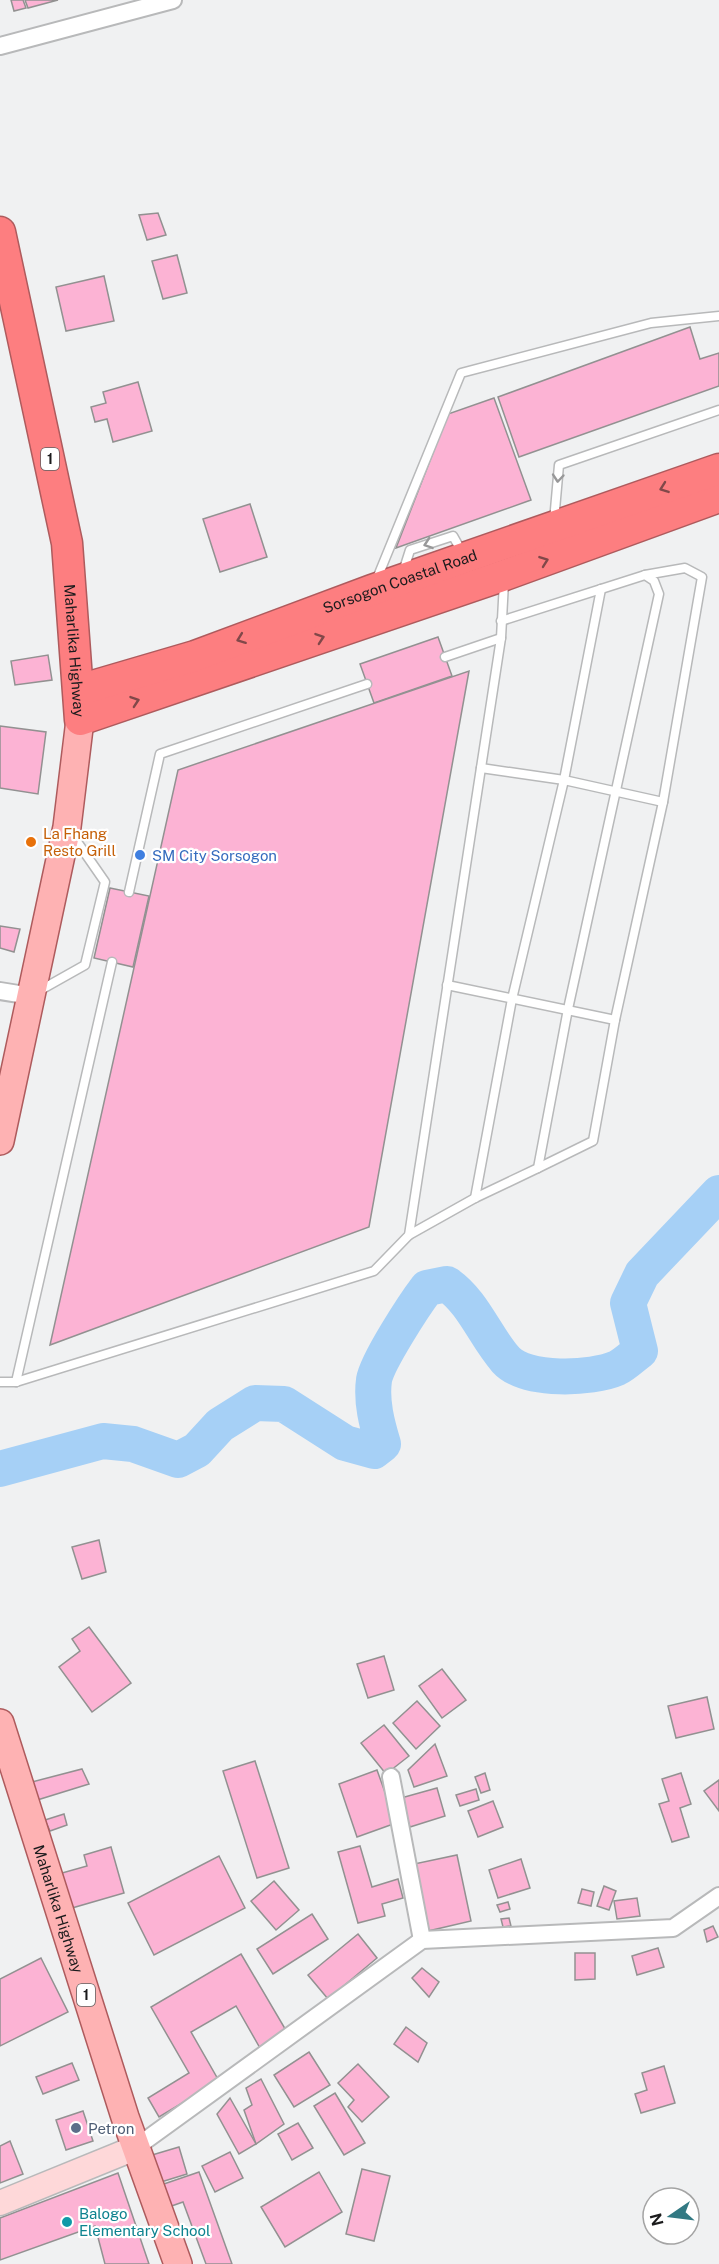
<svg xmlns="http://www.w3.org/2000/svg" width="719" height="2264" font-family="'Public Sans',sans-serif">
  <rect width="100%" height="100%" fill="#f0f1f2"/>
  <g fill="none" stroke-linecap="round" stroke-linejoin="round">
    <path stroke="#a6d0f6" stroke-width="36" d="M0,1469l103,-28 30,3 45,16 19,-10 23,-25 35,-22 29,1 61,39 29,8 9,-7c-6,-20 -12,-42 -9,-64 3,-18 40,-75 53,-92l20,-4c27,19 37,51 59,76 20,22 86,19 111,8 8,-4 16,-12 23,-17l-12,-48 14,-29 77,-81"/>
  </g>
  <g fill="#fcb3d4" stroke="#929191" stroke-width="1.5">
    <path d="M11,0h12l3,8 -12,3z"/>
    <path d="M25,0h33l-30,8z"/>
    <path d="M158,213l8,22 -19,5 -8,-25z"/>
    <path d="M177,255l10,38 -24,6 -11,-38z"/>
    <path d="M104,276l10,45 -48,10 -10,-44z"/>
    <path d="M690,327l10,32 19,-6v33l-200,71 -21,-60z"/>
    <path d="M138,382l14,49 -39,11 -6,-23 -12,3 -4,-15 15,-4 -3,-11z"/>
    <path d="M494,398l37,102 -135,48 52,-134z"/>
    <path d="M250,504l17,53 -47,15 -17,-53z"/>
    <path d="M438,637l14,39 -78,27 -14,-39z"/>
    <path d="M48,655l4,25 -37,5 -4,-24z"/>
    <path d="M469,671l-100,556 -319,118 128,-575z"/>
    <path d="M0,726l46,6 -8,62 -38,-6z"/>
    <path d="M110,888l39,8 -16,71 -39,-9z"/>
    <path d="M0,926l20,3 -6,23 -14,-4z"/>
    <path d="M99,1540l7,32 -24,7 -10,-32z"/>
    <path d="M89,1627l42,56 -39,29 -33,-45 21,-16 -8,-12z"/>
    <path d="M384,1656l10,34 -26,8 -11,-34z"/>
    <path d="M442,1669l24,31 -24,18 -23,-32z"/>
    <path d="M707,1697l7,32 -38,9 -8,-32z"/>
    <path d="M417,1701l23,25 -24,23 -23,-26z"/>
    <path d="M384,1725l25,31 -23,18 -25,-31z"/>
    <path d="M435,1744l12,32 -33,11 -6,-17z"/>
    <path d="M255,1761l34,107 -32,10 -34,-107z"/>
    <path d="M82,1769l7,15 -55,17 -6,-18z"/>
    <path d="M377,1770l19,53 -39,14 -18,-53z"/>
    <path d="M485,1773l5,17 -9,3 -6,-16z"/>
    <path d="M681,1773l10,31 -11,4 9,29 -17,5 -13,-38 10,-3 -7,-22z"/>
    <path d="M719,1780v31l-15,-20z"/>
    <path d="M437,1788l8,28 -35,11 -9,-29z"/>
    <path d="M476,1789l3,11 -19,6 -4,-11z"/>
    <path d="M493,1801l10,26 -25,10 -10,-26z"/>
    <path d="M64,1814l3,11 -17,6 -5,-11z"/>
    <path d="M360,1846l12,41 26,-8 5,19 -21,6 3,12 -27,7 -20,-71z"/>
    <path d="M111,1847l13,46 -52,15 -10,-35 25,-7 -3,-11z"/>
    <path d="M457,1855l14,66 -43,10 -14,-67z"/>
    <path d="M219,1856l26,52 -91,47 -26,-52z"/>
    <path d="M521,1859l9,29 -32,10 -9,-28z"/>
    <path d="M274,1881l25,29 -23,20 -25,-29z"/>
    <path d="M604,1886l12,5 -7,19 -12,-4z"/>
    <path d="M582,1889l12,3 -3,14 -13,-3z"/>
    <path d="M637,1898l3,18 -23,3 -3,-18z"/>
    <path d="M508,1902l2,7 -10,3 -3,-7z"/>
    <path d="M312,1914l16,25 -55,35 -16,-25z"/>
    <path d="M509,1918l2,8 -8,1 -2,-8z"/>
    <path d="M713,1926l5,11 -11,5 -3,-12z"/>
    <path d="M358,1934l19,24 -49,41 -20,-24z"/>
    <path d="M658,1948l6,19 -27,8 -5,-19z"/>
    <path d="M575,1953h20v26l-20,1z"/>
    <path d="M241,1954l46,78 -27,16 -24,-42 -45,26 28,49 -60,36 -11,-19 41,-25 -38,-66z"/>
    <path d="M41,1958l27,54 -68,34v-67z"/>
    <path d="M422,1968l17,14 -10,15 -17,-19z"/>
    <path d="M406,2027l21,16 -9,19 -24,-18z"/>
    <path d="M309,2052l21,33 -36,22 -20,-32z"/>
    <path d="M72,2063l7,17 -36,14 -7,-17z"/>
    <path d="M358,2064l31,33 -27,25 -14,-15 6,-7 -16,-17z"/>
    <path d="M664,2066l11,37 -34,10 -6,-19 12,-4 -5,-17z"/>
    <path d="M261,2079l23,45 -28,20 -12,-34 8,-5 -6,-17z"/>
    <path d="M335,2093l30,50 -21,12 -30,-49z"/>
    <path d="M230,2098l26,46 -17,10 -22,-40z"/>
    <path d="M83,2111l10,30 -27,9 -10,-30z"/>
    <path d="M298,2123l15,25 -21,12 -14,-26z"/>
    <path d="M10,2141l13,33 -23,9v-37z"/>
    <path d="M179,2147l8,27 -26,8 -9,-27z"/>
    <path d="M230,2152l13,26 -28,14 -13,-26z"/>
    <path d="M362,2169l28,7 -16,65 -28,-7z"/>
    <path d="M199,2172l33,92h-26l-23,-62 -20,7 -8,-22z"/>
    <path d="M319,2172l23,40 -57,35 -24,-40z"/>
    <path d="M118,2173l31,91h-44l-10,-38 -95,34v-42z"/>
  </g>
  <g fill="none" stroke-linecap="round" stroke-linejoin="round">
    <g stroke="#b8b9ba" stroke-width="11">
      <g id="lane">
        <path d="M554,521l5,-56 160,-55"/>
        <path d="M403,572l7,-22 43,-14 9,16"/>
        <path d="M376,581l85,-208 190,-50 68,-7"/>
        <path d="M445,657l56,-19"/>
        <path d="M481,768l83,12 99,22"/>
        <path d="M129,892l31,-138 207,-70"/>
        <path d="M447,985l168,35"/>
        <path d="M37,992l48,-27 20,-83 -34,-49"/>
        <path d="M538,1168l55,-27 22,-121 48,-218 39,-225 -17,-9 -40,7"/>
        <path d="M475,1198l37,-199 52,-219 37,-191"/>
        <path d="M409,1235l66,-37 63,-30 30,-159 91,-415 -5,-13 -9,-6 -144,46"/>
        <path d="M0,1382h16l358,-111 35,-36 92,-597 3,-56"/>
        <path d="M16,1382l96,-420"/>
      </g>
    </g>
    <g stroke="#b8b9ba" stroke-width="20">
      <g id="street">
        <path d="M0,46l173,-46"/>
        <path d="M0,991l31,5"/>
        <path d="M391,1777l31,163"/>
        <path d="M135,2148l287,-208 251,-12 46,-32"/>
      </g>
    </g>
    <g stroke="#b8b9ba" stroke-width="27">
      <path id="secondary" d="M0,2203l135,-55"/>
    </g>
    <g stroke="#ae5b5d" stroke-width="30">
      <g id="primary">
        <path d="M0,1141l67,-314 13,-107"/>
        <path id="s1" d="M0,1723l125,394 53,147"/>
      </g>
    </g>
    <g stroke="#ae5b5d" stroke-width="33">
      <g id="highway">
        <path id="s2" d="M0,232l67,311 13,177 425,-145 214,-78"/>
        <path id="s3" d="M79,690l116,-34 177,-66 347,-121"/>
      </g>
    </g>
    <use href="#lane" stroke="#fff" stroke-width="8"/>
    <use href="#street" stroke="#fff" stroke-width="16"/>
    <use href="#secondary" stroke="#fed8d9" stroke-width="24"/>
    <use href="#primary" stroke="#feb2b3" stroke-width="27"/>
    <use href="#highway" stroke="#fd7e80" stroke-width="30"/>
  </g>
  <defs><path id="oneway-chevron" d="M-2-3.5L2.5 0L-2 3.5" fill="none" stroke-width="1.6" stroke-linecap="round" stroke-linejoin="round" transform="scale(1.5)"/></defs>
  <g stroke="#989899">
    <use href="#oneway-chevron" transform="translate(558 478) rotate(95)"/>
    <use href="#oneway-chevron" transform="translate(428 544) rotate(161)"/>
  </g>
  <g stroke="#814849">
    <use href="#oneway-chevron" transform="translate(664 488) rotate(160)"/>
    <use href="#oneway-chevron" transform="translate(544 561) rotate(-20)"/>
    <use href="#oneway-chevron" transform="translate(320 638) rotate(-19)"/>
    <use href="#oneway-chevron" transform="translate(241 639) rotate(159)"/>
    <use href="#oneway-chevron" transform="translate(135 701) rotate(-19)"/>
  </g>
  <circle fill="#e8710a" stroke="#fff" stroke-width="2" cx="31" cy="842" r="6"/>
  <circle fill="#3f7fe0" stroke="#fff" stroke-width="2" cx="140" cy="855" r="6"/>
  <circle fill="#5c6f8a" stroke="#fff" stroke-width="2" cx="76" cy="2128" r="6"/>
  <circle fill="#0f9aa8" stroke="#fff" stroke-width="2" cx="67" cy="2222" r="6"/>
  <g text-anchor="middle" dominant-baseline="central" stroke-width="4.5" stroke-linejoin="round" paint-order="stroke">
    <g fill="#fff" stroke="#5f5f60" stroke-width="1.5">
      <rect x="41" y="448" width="18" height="22" rx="4.5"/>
      <rect x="77" y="1984" width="18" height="22" rx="4.5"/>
    </g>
    <g font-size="14" font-weight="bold" fill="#1b1b1c">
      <text x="50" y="459">1</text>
      <text x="86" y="1995">1</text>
    </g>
    <g font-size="15" fill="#1b1b1c" stroke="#fff">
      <text stroke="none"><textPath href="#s3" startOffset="339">Sorsogon Coastal Road</textPath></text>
      <text stroke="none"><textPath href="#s2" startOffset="426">Maharlika Highway</textPath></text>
      <text stroke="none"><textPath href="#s1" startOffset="195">Maharlika Highway</textPath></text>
    </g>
    <g font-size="15" fill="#c56008" stroke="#fff" text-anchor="start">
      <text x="43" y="833">La Fhang<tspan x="43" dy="17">Resto Grill</tspan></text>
    </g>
    <g font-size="15" fill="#366cbe" stroke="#fff" text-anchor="start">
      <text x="152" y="855">SM City Sorsogon</text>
    </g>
    <g font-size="15" fill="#4e5e75" stroke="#fff" text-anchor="start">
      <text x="88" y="2128">Petron</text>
    </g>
    <g font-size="15" fill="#0d838f" stroke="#fff" text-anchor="start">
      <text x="79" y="2213">Balogo<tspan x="79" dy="17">Elementary School</tspan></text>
    </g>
  </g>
  <g transform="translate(671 2216) rotate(256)"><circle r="28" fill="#ffffff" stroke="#a4a4a4" stroke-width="1.5"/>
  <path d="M0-4.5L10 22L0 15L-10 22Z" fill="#327983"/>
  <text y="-9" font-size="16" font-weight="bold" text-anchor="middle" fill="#1b1b1c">N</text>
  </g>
</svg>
